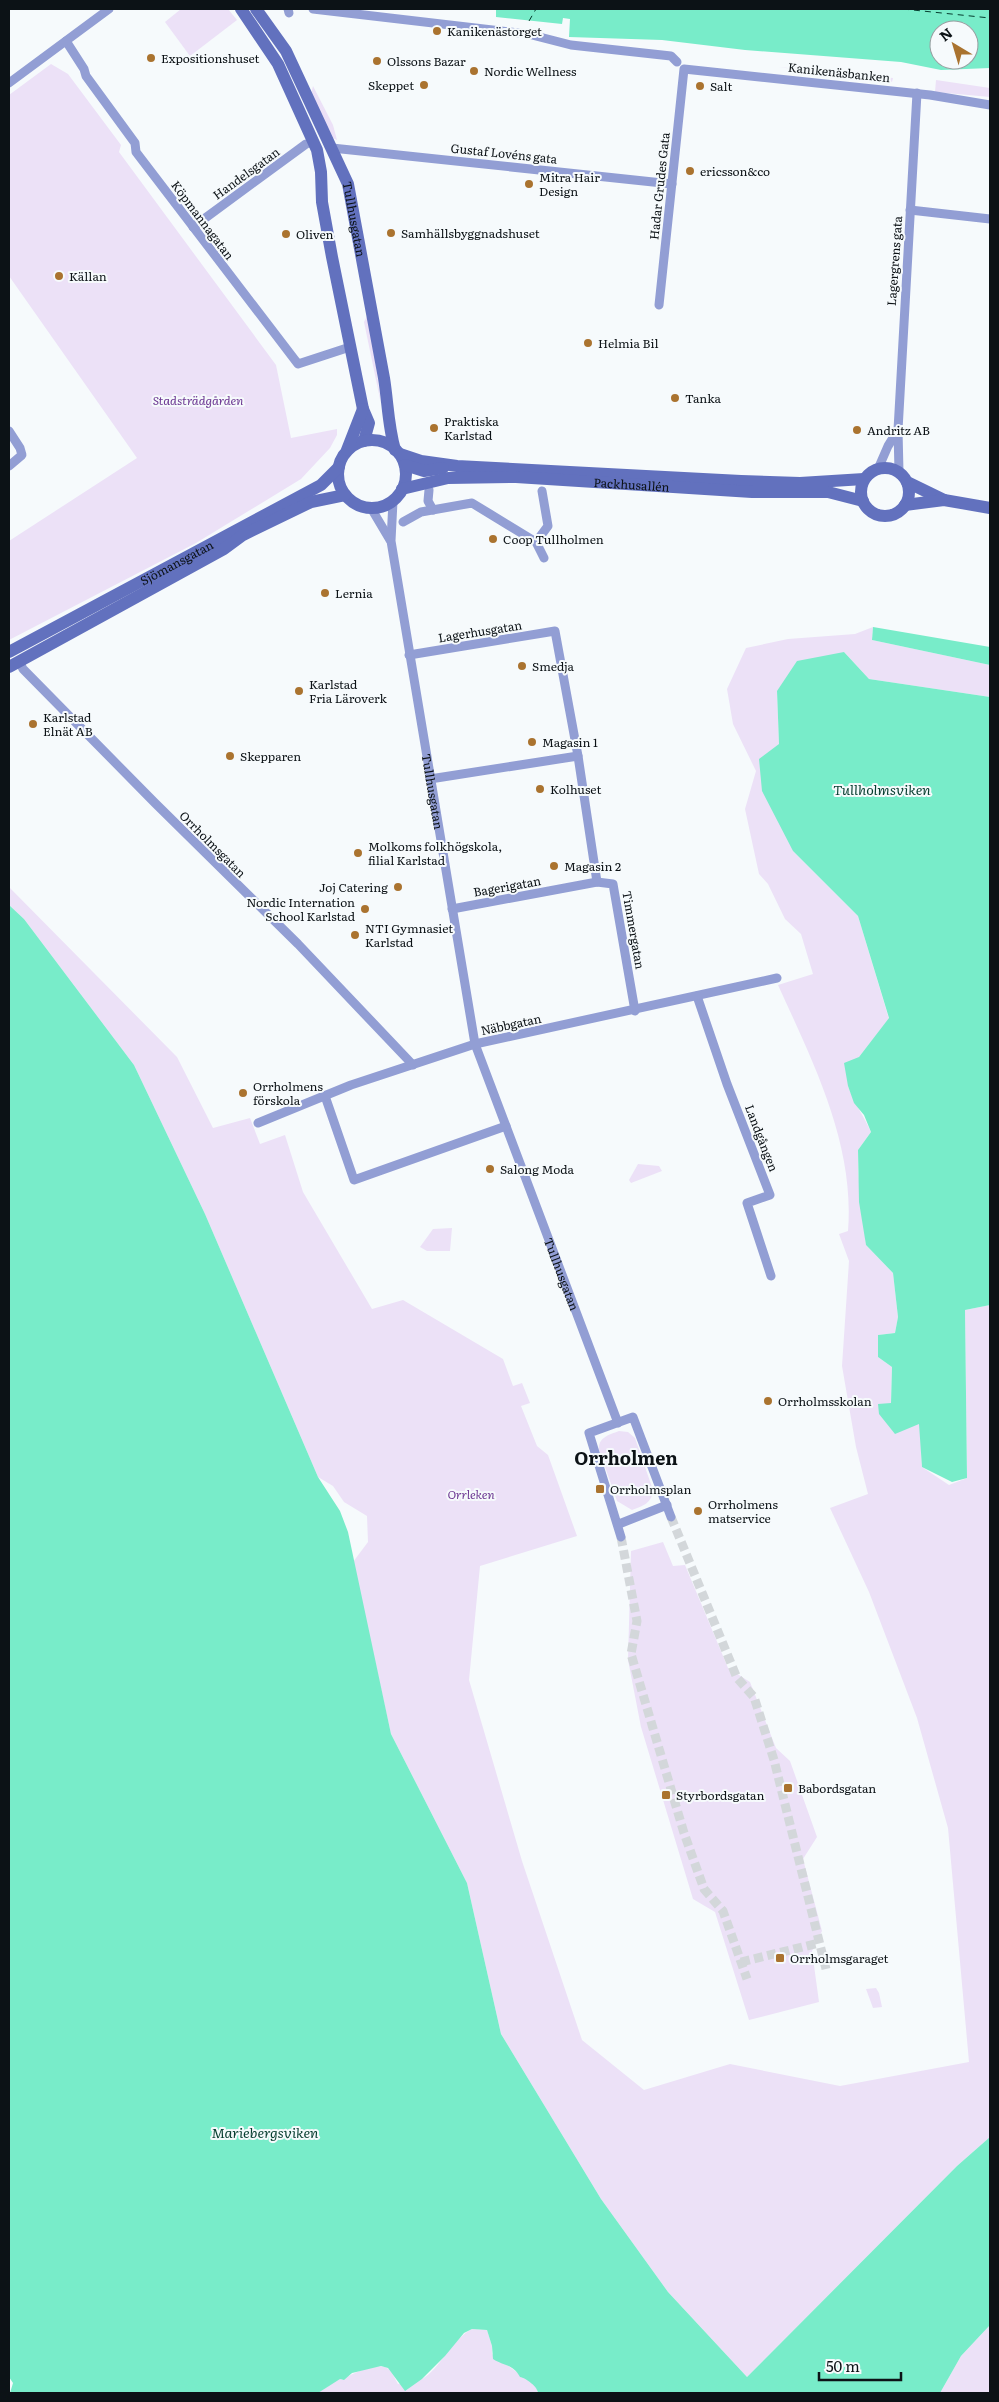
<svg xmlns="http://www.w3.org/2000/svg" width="999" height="2402" font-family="Literata,serif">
  <rect width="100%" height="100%" fill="#f6fafc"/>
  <g fill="#ece1f7">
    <path d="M181,9h47l9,11 -47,36 -25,-34z"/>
    <path d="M51,64l17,10 53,71 -2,7 157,213 15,73 46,-9v6l-7,13 -29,31 -105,64 -187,97v-99l128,-83 -128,-182v-181z"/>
    <path d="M778,67l115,11 -1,4z"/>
    <path d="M936,80l54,8v9l-55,-5z"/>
    <path d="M313,86l20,39 4,15 -4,-2 -22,-44z"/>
    <path d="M368,314h1l12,90 -17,-82z"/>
    <path d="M873,627l-1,13 118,25v32l-121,-18 -25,-27 -67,40 2,52 14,107 65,65 31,103 -30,38 -11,29c6,17 16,30 23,46l-13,18v22l8,73 27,28 5,44 -3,16 -17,2v22l14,10 -1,36 29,20 2,44 27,18 18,-7 -2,-168 25,-5v832l-33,29 -210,211 -79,-85 -67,-93 -100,-165 -34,-151 -76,-149 -38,-172 15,-20 -1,-26 -23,-14 -11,-16 -15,-9 -113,-263 -71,-149 -110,-146 -15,-14v-18l168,170 36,71 37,-10 10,26 25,-9 18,57 69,117 31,-9 100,59 10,27 9,-3 8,20 -9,3 16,40 11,9 29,81 -97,30 -11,114 53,181 60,179 62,50 86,-26 110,22 129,-24 -21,-234 -31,-110 -48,-126 -39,-84 38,-14 -12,-47 -14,-81 7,-105 -10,-27 9,-3c7,-87 -35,-169 -70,-246l35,-11 -12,-40 -16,-15 -17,-35 -9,-10 -14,-65 11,-38 -23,-47 -6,-35 19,-41 42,-9 67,-5z"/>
    <path d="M638,1164l21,2 3,5 -31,12 -2,-3z"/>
    <path d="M452,1228l-2,23h-23l-7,-4 13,-18z"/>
    <path d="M619,1431l9,1 7,6 18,52c-1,13 -10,16 -21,20l-15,-9 -18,-51c-1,-13 10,-15 20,-19z"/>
    <path d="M663,1542l10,24 12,-1 43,103 22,14 26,66 14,13 27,76 -14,22 19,72 -10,20 7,51 -70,18 -34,-108 -22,-13 -52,-172 -13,-67 3,-109z"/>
    <path d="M876,1988l3,5 3,14 -9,1 -7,-19z"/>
    <path d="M990,2325l-1,68h-49l21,-37z"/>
    <path d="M472,2329l15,1 5,16v8l44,32 2,7h-220l22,-15 2,2c9,-6 35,-18 45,-12 5,3 8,11 11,16 7,-1 18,-1 24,-5 17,-9 31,-41 50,-50z"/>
  </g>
  <g fill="#78ecc9" fill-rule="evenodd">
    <path d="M488,9h502v59l-49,2 -40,-8 -156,-12 -83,-10 -93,-3 1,-18 -7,-1 -1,6 -66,-7v-7zM939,30h30v30h-30z"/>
    <path d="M873,627l117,20v18l-118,-25z"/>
    <path d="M844,652l25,27 121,18v608l-25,5 2,168 -15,4 -30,-15 -3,-43 -24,10 -16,-20 -1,-10 13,-1 1,-36 -14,-10v-22l17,-2 3,-16 -5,-44 -27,-28 -7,-43 -1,-52 13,-18 -7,-17 -10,-12 -6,-17 -4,-23 15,-6 30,-39 -31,-102 -65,-65 -31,-60 -3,-32 20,-15 -2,-53 20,-30z"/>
    <path d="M9,905l15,14 110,146 71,149 113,263 22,34 8,21 43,202 76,149 34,151 100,165 67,93 79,85 210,-211 33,-29v188l-29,31 -21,37h-402c0,-6 -12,-15 -18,-16 -7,-13 -16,-11 -27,-18l-1,-13 -5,-16 -15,-1 -8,4 -19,23 -23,23 -17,12 -17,-23 -7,-2 -29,7 -8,7 -4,-1 -22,14h-308l3,-10 -4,-6z"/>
  </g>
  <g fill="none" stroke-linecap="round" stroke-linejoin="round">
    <g stroke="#053c2e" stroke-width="1" stroke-dasharray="6 5" stroke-linecap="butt">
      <path d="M903,9l87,9"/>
      <path d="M529,21l7,-12"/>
    </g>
    <g stroke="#d3d7da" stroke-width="9" stroke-dasharray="9 4.5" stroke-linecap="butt">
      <path d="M671,1517l66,161 17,19 20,63 52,209"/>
      <path d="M621,1537l16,84 -6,33 53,179 20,56 19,22 24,68"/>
      <path d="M741,1962l78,-19"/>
    </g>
    <g stroke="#929ed4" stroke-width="9">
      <path d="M288,9l1,4"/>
      <path d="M313,9l215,25 43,11 100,11 6,6"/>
      <path d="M66,41l18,28 2,7 49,67 1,9 162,212 52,-17"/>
      <path d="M9,83l100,-74"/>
      <path d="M332,148l340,36"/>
      <path d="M910,210l80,9"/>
      <path d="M193,227l113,-83 8,-2"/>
      <path d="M659,305l25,-236 246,26 60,10"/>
      <path d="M9,431l11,17 2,7 -13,11"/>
      <path d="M878,469l10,-23 10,-16"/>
      <path d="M899,472l-1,-42 19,-337"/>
      <path d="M429,490l-1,11 5,9"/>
      <path id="s1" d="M393,501l-2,40 84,503 143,379"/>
      <path d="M371,508l19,32"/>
      <path d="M403,522l18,-10 51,-9 64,39 8,16"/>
      <path d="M536,542l12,-16 -6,-35"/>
      <path d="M409,655l146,-24 23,125 19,126"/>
      <path d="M19,661l4,8 132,134 143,141 115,121"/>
      <path d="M430,779l148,-23"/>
      <path d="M452,909l145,-27 16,2 22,127"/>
      <path d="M697,996l30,88 43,111 -23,8 24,73"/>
      <path d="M325,1096l29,84 152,-54"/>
      <path d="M258,1123l93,-38 124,-41 302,-66"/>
      <path d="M619,1524l48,-19"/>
      <path d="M621,1537l-32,-104 44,-16 38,100"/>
    </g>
    <g stroke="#6271be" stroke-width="12">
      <path d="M241,9l37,55 39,86 4,22 1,30 10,55 31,152 6,14 -5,18"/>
      <path id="s2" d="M256,9l30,42 62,133 36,194c4,25 4,48 11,72"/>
      <circle cx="372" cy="474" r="34"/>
      <path d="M347,450l16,-41"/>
      <path d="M400,454l21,7 36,5 284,15 59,2 64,-4"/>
      <path d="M405,465l19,6 19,-3"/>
      <circle cx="885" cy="492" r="24"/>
      <path d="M907,482l37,18"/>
      <path id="s3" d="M402,489l46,-11 68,-1 236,15h76l35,9"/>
      <path d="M905,505l39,-5 46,8"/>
      <path id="s4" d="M9,652l312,-167 18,-18"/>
      <path d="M9,667l215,-118 19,-14 68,-33 34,-7"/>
    </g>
  </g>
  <g fill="#aa732f" stroke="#f6fafc" stroke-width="2">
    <circle cx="437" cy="31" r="5"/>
    <circle cx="151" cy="58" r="5"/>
    <circle cx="377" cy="61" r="5"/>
    <circle cx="474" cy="71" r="5"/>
    <circle cx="424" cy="85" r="5"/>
    <circle cx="700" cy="86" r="5"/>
    <circle cx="690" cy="171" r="5"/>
    <circle cx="529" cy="184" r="5"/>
    <circle cx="391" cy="233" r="5"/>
    <circle cx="286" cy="234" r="5"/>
    <circle cx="59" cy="276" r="5"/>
    <circle cx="588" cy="343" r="5"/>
    <circle cx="675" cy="398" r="5"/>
    <circle cx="434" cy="428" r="5"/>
    <circle cx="857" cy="430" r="5"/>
    <circle cx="493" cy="539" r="5"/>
    <circle cx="325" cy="593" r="5"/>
    <circle cx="522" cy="666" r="5"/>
    <circle cx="299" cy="691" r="5"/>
    <circle cx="33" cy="724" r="5"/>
    <circle cx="532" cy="742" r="5"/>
    <circle cx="230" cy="756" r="5"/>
    <circle cx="540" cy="789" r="5"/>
    <circle cx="358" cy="853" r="5"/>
    <circle cx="554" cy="866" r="5"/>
    <circle cx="398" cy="887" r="5"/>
    <circle cx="365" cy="909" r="5"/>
    <circle cx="355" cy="935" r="5"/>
    <circle cx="243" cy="1093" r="5"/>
    <circle cx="490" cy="1169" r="5"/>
    <circle cx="768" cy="1401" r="5"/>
    <rect x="595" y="1484" width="10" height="10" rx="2.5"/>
    <circle cx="698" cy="1511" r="5"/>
    <rect x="783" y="1783" width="10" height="10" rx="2.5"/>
    <rect x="661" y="1790" width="10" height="10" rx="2.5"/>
    <rect x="775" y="1953" width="10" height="10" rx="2.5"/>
  </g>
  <g text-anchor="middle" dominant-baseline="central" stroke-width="4" stroke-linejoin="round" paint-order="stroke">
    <g font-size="12" fill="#0c1216" stroke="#f6fafc" text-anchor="start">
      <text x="447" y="31">Kanikenästorget</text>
      <text x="161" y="58">Expositionshuset</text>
      <text x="387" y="61">Olssons Bazar</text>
      <text x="484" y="71">Nordic Wellness</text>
      <text x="414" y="85" text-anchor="end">Skeppet</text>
      <text x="710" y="86">Salt</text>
      <text x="700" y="171">ericsson&amp;co</text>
      <text x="539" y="177">Mitra Hair<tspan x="539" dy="14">Design</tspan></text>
      <text x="401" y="233">Samhällsbyggnadshuset</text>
      <text x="296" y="234">Oliven</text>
      <text x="69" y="276">Källan</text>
      <text x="598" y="343">Helmia Bil</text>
      <text x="685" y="398">Tanka</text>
      <text x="444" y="421">Praktiska<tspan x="444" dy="14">Karlstad</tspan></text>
      <text x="867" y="430">Andritz AB</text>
      <text x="503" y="539">Coop Tullholmen</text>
      <text x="335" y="593">Lernia</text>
      <text x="532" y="666">Smedja</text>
      <text x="309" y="684">Karlstad<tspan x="309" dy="14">Fria Läroverk</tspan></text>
      <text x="43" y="717">Karlstad<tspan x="43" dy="14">Elnät AB</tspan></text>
      <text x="542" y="742">Magasin 1</text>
      <text x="240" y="756">Skepparen</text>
      <text x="550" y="789">Kolhuset</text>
      <text x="368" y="846">Molkoms folkhögskola,<tspan x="368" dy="14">filial Karlstad</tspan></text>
      <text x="564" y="866">Magasin 2</text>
      <text x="388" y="887" text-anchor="end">Joj Catering</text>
      <text x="355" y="902" text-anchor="end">Nordic Internation<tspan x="355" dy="14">School Karlstad</tspan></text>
      <text x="365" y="928">NTI Gymnasiet<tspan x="365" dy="14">Karlstad</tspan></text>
      <text x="253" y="1086">Orrholmens<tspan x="253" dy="14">förskola</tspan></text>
      <text x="500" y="1169">Salong Moda</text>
      <text x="778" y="1401">Orrholmsskolan</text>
      <text x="610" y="1489">Orrholmsplan</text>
      <text x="708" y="1504">Orrholmens<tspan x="708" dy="14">matservice</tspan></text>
      <text x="798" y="1788">Babordsgatan</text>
      <text x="676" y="1795">Styrbordsgatan</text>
      <text x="790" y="1958">Orrholmsgaraget</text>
    </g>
    <g font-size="12" fill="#0c1216" stroke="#f6fafc">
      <text transform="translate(839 72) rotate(6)">Kanikenäsbanken</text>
      <text transform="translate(504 153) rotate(6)">Gustaf Lovéns gata</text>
      <text transform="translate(246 173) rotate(-36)">Handelsgatan</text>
      <text transform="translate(659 186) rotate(-84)">Hadar Grudes Gata</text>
      <text transform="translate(203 220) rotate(53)">Köpmannagatan</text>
      <text stroke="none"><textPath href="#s2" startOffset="234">Tullhusgatan</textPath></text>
      <text transform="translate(894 261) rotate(-86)">Lagergrens gata</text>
      <text stroke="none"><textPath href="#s3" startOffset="231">Packhusallén</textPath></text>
      <text stroke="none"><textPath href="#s4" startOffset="190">Sjömansgatan</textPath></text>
      <text transform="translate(480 631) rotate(-9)">Lagerhusgatan</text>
      <text stroke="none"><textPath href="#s1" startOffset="294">Tullhusgatan</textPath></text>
      <text transform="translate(213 844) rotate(45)">Orrholmsgatan</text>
      <text transform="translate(507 886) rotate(-10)">Bagerigatan</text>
      <text transform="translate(634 930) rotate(80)">Timmergatan</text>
      <text transform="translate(511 1024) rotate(-12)">Näbbgatan</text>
      <text transform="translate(762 1138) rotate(69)">Landgången</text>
      <text stroke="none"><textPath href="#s1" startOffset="796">Tullhusgatan</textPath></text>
    </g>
    <g font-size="12" font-style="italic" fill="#6c3792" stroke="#f6fafc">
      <text x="198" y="400">Stadsträdgården</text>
      <text x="471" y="1494">Orrleken</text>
    </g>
    <g font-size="14" font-style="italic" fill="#053c2e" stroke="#f6fafc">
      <text x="882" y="789">Tullholmsviken</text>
      <text x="265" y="2132">Mariebergsviken</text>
    </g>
    <g font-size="18" font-weight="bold" fill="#0c1216" stroke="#f6fafc">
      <text x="626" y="1457">Orrholmen</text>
    </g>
  </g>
  <rect width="999" height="2402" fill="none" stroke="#0c1216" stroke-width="20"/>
  <g transform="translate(954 45) rotate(322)"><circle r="24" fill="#f6fafc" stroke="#989da0"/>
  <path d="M0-4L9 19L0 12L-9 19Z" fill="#aa732f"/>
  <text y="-8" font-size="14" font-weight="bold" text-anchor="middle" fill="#0c1216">N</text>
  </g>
  <path d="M819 2372v8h82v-8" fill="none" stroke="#0c1216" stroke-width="2.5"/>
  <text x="826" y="2372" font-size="15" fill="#0c1216" stroke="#f6fafc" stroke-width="4" paint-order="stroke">50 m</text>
</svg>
